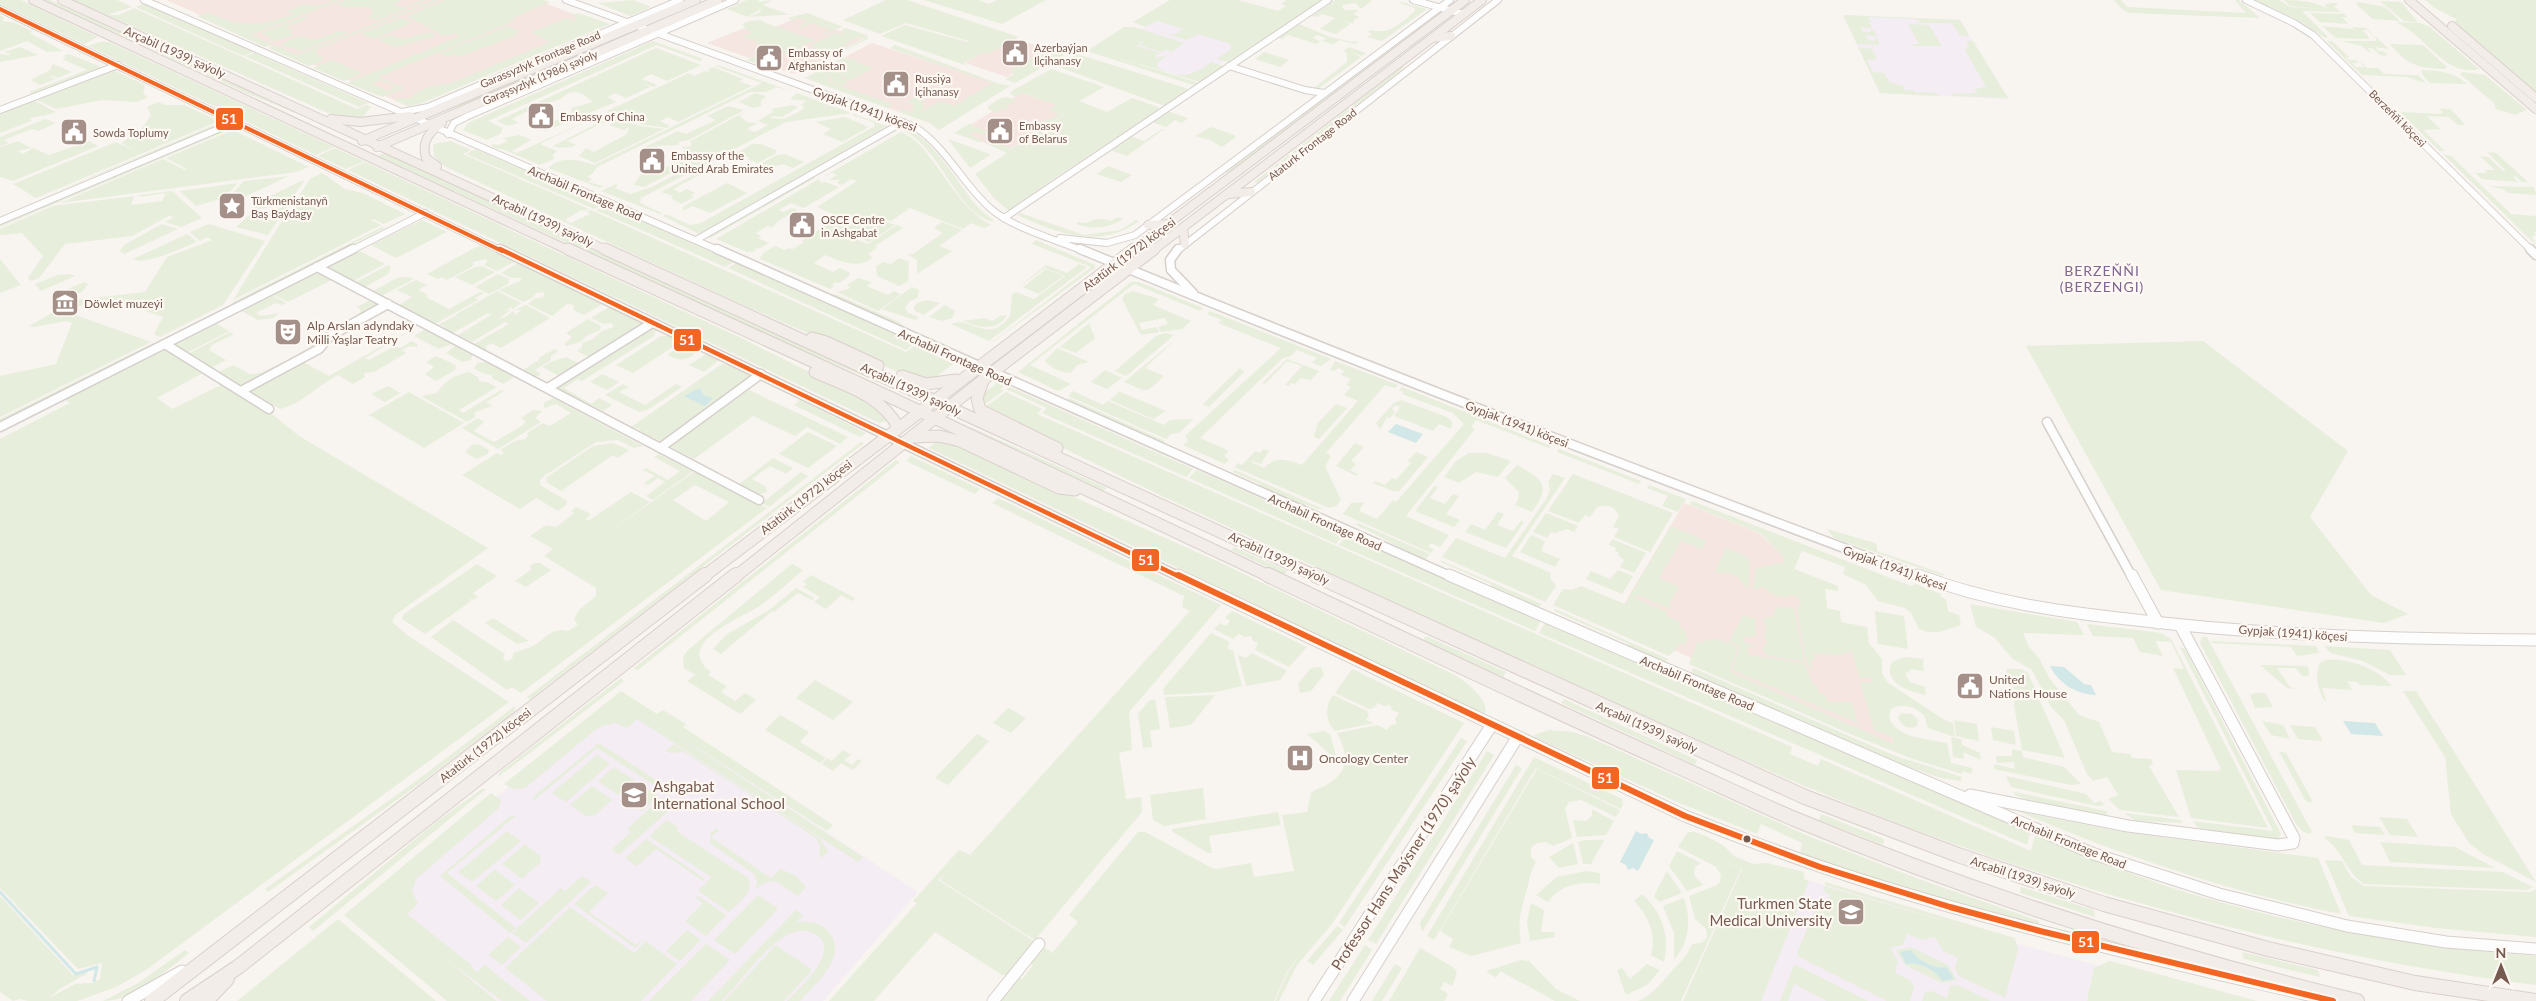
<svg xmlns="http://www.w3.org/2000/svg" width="2536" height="1001" font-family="Lato,sans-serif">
  <rect width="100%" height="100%" fill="#f8f4f0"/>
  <g fill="#f5e6e2">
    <path d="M166,0h377l6,2 -2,2 53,20 -192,82z"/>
    <path d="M799,16l64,23 -69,35 -87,-31 40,-16 16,6z"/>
    <path d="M1010,37l41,13 -44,27 -42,-14z"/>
    <path d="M872,43l123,40 -65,40 -125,-45z"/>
    <path d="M1021,93l49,17 -63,41 -49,-18z"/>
    <path d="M1684,503l75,30 26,25 -1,4 89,109 22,77 -221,-98 -2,3 -61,-27z"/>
  </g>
  <g fill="#f4edf4">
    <path d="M1843,15l117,5 48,79 -128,-6z"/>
    <path d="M1156,21l89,26 -49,34 -91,-29z"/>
    <path d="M620,697l298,195 -95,109h-325l-126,-104z"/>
    <path d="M1804,879l214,65 213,57h-475z"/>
  </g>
  <g fill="#e8eedc" fill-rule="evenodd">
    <path d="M0,0h21l77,37 -14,7 -84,-40z"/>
    <path d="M44,0h6l253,116 -59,-24z"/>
    <path d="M73,0h44l15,7 -22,7 1,1h8l15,-7 223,101 10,-4 4,2 -9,11 -34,-5z"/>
    <path d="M335,0h6l-90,35 21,9 -7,3 -68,-31 11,-3c32,14 51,14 85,1l-7,-3 18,-7 15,2z"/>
    <path d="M346,0h56l-9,4 11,4 18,-8 3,1 -47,19 -10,-3 5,-5 -3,-5h-25l-9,-3z"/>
    <path d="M434,0h6l-123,49 -2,3 8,6 -1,3 -13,5 -41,-18 6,-3 23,10z"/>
    <path d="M445,0h98l6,2 -38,17 4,2 -136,56 11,5 -3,1 -7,-3 -8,4 16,7 8,-3 -7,-4 3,-1 12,5 -22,9 -35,-14 113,-47 -4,-3 -12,3 -37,-20z"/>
    <path d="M633,0l18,7 -21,9 -32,-13z"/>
    <path d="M747,0h12l-3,2h1l16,-2 -10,5 27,10 5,-1 -46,3 10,-4 3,-5 -14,9 -21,-8z"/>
    <path d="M886,0h21l112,37 -29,16 -6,-1 -20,11 4,3 -87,-30 24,-11 62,17 2,-1 -63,-18 -26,11 -37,-14z"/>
    <path d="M924,0h55l10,4 8,-4h49l-44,24z"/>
    <path d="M1170,0h68l40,11 8,-5 -5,-2 6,-4h36l-95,62 -11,-3 14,-10v-4l-4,-2 -28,-9 -12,6 -31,-9 18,4 9,-6 -26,-8 -12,6 -12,-5z"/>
    <path d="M1335,0h34l3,1 -11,8 -5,-6 -13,2 -1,3 4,2h13l-6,4 6,3 -6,4 1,3 -11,-3 7,3 -14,10 -16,-5 15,-11 -13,-4 -4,3 -6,-1z"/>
    <path d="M2114,0h7l6,7 119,6 -11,-13h4l21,18 -130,-5 -7,-3z"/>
    <path d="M2254,0h25l11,7 34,2 -34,-3 -6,-6c14,0 37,2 46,11l-6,-7 12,-1 2,2 -5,1 15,11h-6l6,7 -28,-2 -10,-9 33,1 -2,-2 -39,-1 26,26 -3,1 -25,-17z"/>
    <path d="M2425,0h111v93l-75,-63h3l-2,-2h-3l-4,-4 1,-5 -21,-11z"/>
    <path d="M2380,1l21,1 17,20 -14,-1z"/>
    <path d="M1401,2l26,7 -45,32 -15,-4 5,-3 -4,-2 3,-2c19,5 30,-7 44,-19v-3l-15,-5z"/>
    <path d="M2358,2l27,5 15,14 -27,-2 -17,-15z"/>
    <path d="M145,3l108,49 -10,4 -107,-49z"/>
    <path d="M1440,11h2l-214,162 -3,-1z"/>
    <path d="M578,13l32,11 -188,79 -14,3 -14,-6 6,-2h12l2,-4 15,-7 22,-4 99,-41 -18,-10 34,-14 8,3 4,-2 -6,-4z"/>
    <path d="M807,13l3,1 33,13 -6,2 -37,-14 36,14 -9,5 -2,-1 5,-3 -18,-7 -11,5 -1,-2 8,-5 -9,-3 -6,2 -5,-2z"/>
    <path d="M0,15l4,3 -2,3 13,2 17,8 -2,2 33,18 -16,1 -20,-11 -27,10z"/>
    <path d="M308,15l-2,4 -20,8 7,4 -3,2 4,2c-9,3 -17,8 -26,5l3,-2 -10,-5z"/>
    <path d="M1843,15l117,5 9,16 -9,-1 -8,-12h-36l4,-2 -6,-2 -44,-2 -2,3 6,2h-5l3,7 -11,-2 2,5h8v-2h2l4,7 -12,-2 3,5 8,1 -1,-3h2l3,7 -23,-1z"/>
    <path d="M401,18l12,5 -39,16 -14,-5z"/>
    <path d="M762,20l1,2 52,18 -29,14 -33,-12 4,-3 -8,1 -7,-3 10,-5 -8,-3 -22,7 24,-8 -4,-4 8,-3z"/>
    <path d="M2398,22l22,1 10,4 49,42c-34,9 -53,-34 -82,-46z"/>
    <path d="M1297,23l33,14 22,5 7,-1 -5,3 -14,-4 -6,4h-5l5,-4 -5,3 -7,-2 4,-3 -9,-3 -4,3 7,3 -4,3 -28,-9 -6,4 -5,-2z"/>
    <path d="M1908,24l21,1 13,21h-29l-1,-2h7z"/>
    <path d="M508,26l12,5 -4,2 2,2 -59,22 -5,-3 -5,3 -9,-4z"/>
    <path d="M2322,26l31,3 7,7 -8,-9 14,1 23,21 -14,-2 4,4h5l3,5 -7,-1 -8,-7h-5l4,4h-2l-7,-6 -21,-5h35v-3l-9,-8h-5l7,7v2l-33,-1z"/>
    <path d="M1124,27h10l50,16 -15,11 2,-2 -4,-2 4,-2 -10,4 -22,-7 5,-3 -1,-1 -11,8 6,-3 22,7 -5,3 1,2 12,-3 -11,8v4c23,13 35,9 55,-5l11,4 -23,16 -97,-29 96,30 -6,2 -106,-34z"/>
    <path d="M846,28l21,7 1,4 -46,22 42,-22 -5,-2 -15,7 4,1 10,-4 -32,17 -12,-5 10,-2 -14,-6 26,-12 8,2 -3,-2 3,-1 -3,-2z"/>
    <path d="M337,32h12l-47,19 -22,-6 17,-9 19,4z"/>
    <path d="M430,32l6,4 -41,11 -17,-7 13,-5 11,4z"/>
    <path d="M617,37l4,1 -163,71 -4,-2z"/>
    <path d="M653,41l50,18 -3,2 -43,-16 -169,76 15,7 -3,6 -13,6 -24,-10 5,-7z"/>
    <path d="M1966,41h7l35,57 -55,-2 -1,-2 26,-1 -4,-4 12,-2 -21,-37 4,-3z"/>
    <path d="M2327,41h5l17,16 -3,1 3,2h7l3,3h-7l4,4h8l-5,-7 8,8h11l6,6 34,1 8,8 -20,-6 -44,-2z"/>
    <path d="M100,42h9l225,105 -18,8 -228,-109z"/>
    <path d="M2390,44l33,1 24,22 -3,2c-27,-1 -36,-4 -54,-25z"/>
    <path d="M895,45l102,38 13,3 -71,44 -9,-7 -31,-11 4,-3 7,3 5,-2 -4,-3 4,-3 -8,-2 8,-5 12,4 -6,2 4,3 -3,4 3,-1 -8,6 23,-14 14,5 38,-23 -102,-35z"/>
    <path d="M20,47l18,8 -38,7v-8l9,1 2,-1 -7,-2z"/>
    <path d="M1349,47l17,6 -4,3 -10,-3 9,4 -43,32 -4,-1 33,-26v-8l-3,-3z"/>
    <path d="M1858,47l14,2 5,10 -10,1 6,12 11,1 6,10 14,3v4h9l1,2 21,1 5,3 -60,-3z"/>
    <path d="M656,48l45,17 -34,16 -16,-7 -9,5 15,6 -4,2 -13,-5 10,5 -24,11 -11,-5 -7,4 8,5 -71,29 -5,-2 32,-17 -1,-4 22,-6c-4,-3 -11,-11 -21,-10 -6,1 -10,8 -17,9 -16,4 -28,10 -43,18l7,4 -12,3 -10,-5z"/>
    <path d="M803,48l-34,20 -22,-8 20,-10 12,5 -8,-1 -10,4 8,6v-3l9,-4 6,2z"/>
    <path d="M1059,50l8,3 -52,30 -10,-4 9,-5 -4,-3 32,-19 4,1z"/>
    <path d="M1264,52l25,8 -9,7 -25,-8z"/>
    <path d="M255,53l113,50 -9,4 -114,-51z"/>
    <path d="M69,54l35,14 -104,39 32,-13 -3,-2 58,-22 -25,-11 4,-1 -3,-2z"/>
    <path d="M1077,54l109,34 2,2 -22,15h-4l-103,-38v-3z"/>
    <path d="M844,58l14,2 -2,2 17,6 -23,13 -7,-3 1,-2 -4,-3 3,3 -2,3 8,2 -8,5 -12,-5 4,-1 -3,-2 3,-4 -5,3 2,3 -3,2 66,22 -6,4 -82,-30z"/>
    <path d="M332,60l30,13 -18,8 -31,-13z"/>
    <path d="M53,64l19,8 -14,6 -7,-2 -1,1 6,2 -16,6 -9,-5 19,-10z"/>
    <path d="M718,65l73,26 -15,-4 -10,5h-16l-153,75 -4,6 -6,4 5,2 -4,3 15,4 -3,2 -52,-20c13,-12 30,-9 46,-3l168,-82 -47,-17z"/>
    <path d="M1404,65l-1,4 -146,114 -3,-1z"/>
    <path d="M713,67l30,12 -4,2 13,5 -74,36 -10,-5 -8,4 10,5 -3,2 -28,-4 10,-5c-9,-4 -18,-10 -29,-4l-13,-4 82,-38 5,3 10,-5 4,1 2,-1 -3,-1z"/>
    <path d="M1051,69l53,18 -25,14 28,11 25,-14 26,9 1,3 -107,70 -43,31 -15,-13 -19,-24 32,-21 -20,-9 9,-1 15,5 -3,3 60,-39 -22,13 -2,-1 3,-2 -4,-2h7l9,-6 -10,-4 7,-5 -34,-12 -6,4 -6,-3 2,-3z"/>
    <path d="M113,70l32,15 -2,9 5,3 -11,5 -35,-2 -46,9 -19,-9 -2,1 21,11c-9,3 -18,4 -26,6l1,3 -31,12v-20z"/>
    <path d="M2421,70c19,1 31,1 46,14l-37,-1 -6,-6z"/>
    <path d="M2463,72l22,3 42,35 -12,5 -19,-6 -2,-6 -34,-29z"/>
    <path d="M755,93l11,3 -5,5v5l-8,2 -14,-6z"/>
    <path d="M797,93l54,20 -65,9 -145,76 -1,5 22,10 -2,1 -59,-23 15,-7 2,1 -3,3 15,6 22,-7 28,-15 1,-4 -10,-5 16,-8 -4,-4 3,-2 -5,-2 10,-1v-5l55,-30 -7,5 8,6 10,1 -10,6 8,3 13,-7 -10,-4 15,-9 -1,-3 20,-4 6,2 -16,10 -9,-1 -3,2 14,1 18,-9 2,-3 -3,-2 5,-4 -16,-2z"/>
    <path d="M1008,97l8,3 -10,6 4,2 -5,3 2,-2 -3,-1 -6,3 3,3 -13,-5v-3l13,-8z"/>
    <path d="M158,102l8,3h18l35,16 -183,77 -23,-14 103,-42 24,11 -19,-10 20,-13 10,-15 -4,-8z"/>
    <path d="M728,106l16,4 -55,30 -12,2 3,2c-11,4 -15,-2 -31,5l-4,-2 33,-16 8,3 30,-14 -9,-4z"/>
    <path d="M2439,109h12l14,16h-7l-9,-8 -22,-1 13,13 -17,1 22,21h-5l-40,-39 40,2 3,-2z"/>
    <path d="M1167,111l21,7 -6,5 -7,-3 -9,7 -14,-5z"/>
    <path d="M854,114l33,12 -185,107 -3,1 -36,-18 3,-2 24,11 11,-2 174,-97 -2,-4 -21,-7z"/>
    <path d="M595,117l-55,27 17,7 -4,4 1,4 -14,6 -38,-16 -8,-1 -3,-4 8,1 9,-4 -5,-3 17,-3 11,5 -19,11 5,2z"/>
    <path d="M845,117l24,10 -27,15 -19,-8 8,-5 -15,-7z"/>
    <path d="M45,119l11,4 -18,8 -6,-2 -28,11 5,3 -9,3v-9z"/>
    <path d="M620,119l20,7 24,3 -69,34 -16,-7 7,-8 8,4 33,-18 2,-7 -5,3 -15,-5 8,-4 -15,2 -35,18 9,4c-7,3 -16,4 -23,1l47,-24z"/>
    <path d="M221,122l1,2 -186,76z"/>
    <path d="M971,123v2l17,7 -5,3 -8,-3 -6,3 12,5 -2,2 -25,-9z"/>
    <path d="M1211,127l23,8 2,2 -14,10 -12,-7 -15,-4z"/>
    <path d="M231,129l-231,98v-2l224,-95z"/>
    <path d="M900,129c27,-3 61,60 78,78 4,6 14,10 16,15 -38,-7 -53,-77 -94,-93z"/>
    <path d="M1162,129h2l-37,27 -17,-6 20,-14 14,5z"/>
    <path d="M233,130l76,37 -13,5 -236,31 103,-44 22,11 2,-1 -21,-11z"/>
    <path d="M901,132c33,13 49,71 90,93l-7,3 -13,-5 -8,6 -53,-21 -19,13 -8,-3 -2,2 14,5 -26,17 -14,-6 -2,2 15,6 29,-19 6,3 -28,18 2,2 -9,6 5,4c-16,11 -31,4 -48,-3l-11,8 19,9 7,-4 10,5 -1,3 -10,7 -3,-1 -4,3 2,2 -4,2 -70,-30 3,-6 12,-7 10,4 4,-2 4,1 11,-7 -3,-1 33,-21 11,5 10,-6 -10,-5 -8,5 -7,-3 3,-2 -16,-7 40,-26 -6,-2 -9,6 -5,-2 3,-3h-11l8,-5 -5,-2 -9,4z"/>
    <path d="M948,139l42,15v1l-20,13z"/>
    <path d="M89,141l9,5 -85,35 -13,-4v-30l18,-6 13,7 -13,3 5,3 10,-6 16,7z"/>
    <path d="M451,141l20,9 -8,4 126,55 -4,2 -4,-1 -16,10 6,3 19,-9 -3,-2 4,-2 315,142 9,-6 38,18 -24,18 -15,-3 -169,-73 -301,-140 -10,-10 -1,-12z"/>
    <path d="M752,144h9l15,6 -1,4 -19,10v-2l-8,-2 1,-3h-18z"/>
    <path d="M335,148l29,13 -18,8 -28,-13z"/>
    <path d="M475,149l128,55 -9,5 -128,-55z"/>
    <path d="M2487,152l9,1 32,29h-6l-6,-6 -3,1 5,5 -36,-3 -7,-6h12l-2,-3h10l-15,-14 8,1 15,14h3z"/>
    <path d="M384,153l531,245 -162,-69 -375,-173z"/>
    <path d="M785,154l19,8 -11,6 -10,-4 -16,5 -2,-1 2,-2 -9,-1 19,-10z"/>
    <path d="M2443,154l8,2 60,58 25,2v15l-2,1 2,3 -4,2 4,8z"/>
    <path d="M365,162l376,176 133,66 16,16 -11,3 -531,-253z"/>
    <path d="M715,164l3,1 -45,24 7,4 7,-4 8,4 -4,2 3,2 -13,7 -10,-6 2,-2 -12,-4z"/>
    <path d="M668,166l7,2v3l-31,16 -10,-2 7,-11 13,1z"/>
    <path d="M1108,166l24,9 -11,7 -24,-8z"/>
    <path d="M322,173l23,16 18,4 42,21 -21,10 -11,-5 -2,1 10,5 -148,75 52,-84 6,-3 7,-9 -3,-2 15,-23z"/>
    <path d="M289,176l-47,22 -13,-1 15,-16z"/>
    <path d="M813,177l2,1 -105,60 -2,-1z"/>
    <path d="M819,179l2,4 4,-1 14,5 -35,21 -13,-5 -12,7 4,2 9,-4 6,2 -20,11 -6,7 -4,-2 -12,7 5,3 -3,2 11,5 -9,5 -6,1 2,2 -9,1 -31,-13z"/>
    <path d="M301,181h3l-16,23 -34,6v-6z"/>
    <path d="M238,183l-14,15 -28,8 -16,-15z"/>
    <path d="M727,183l20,10 -37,20 -17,-7 -11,5 2,-5z"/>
    <path d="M2488,186l46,1 2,8 -28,-2 -5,-4z"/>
    <path d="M172,191l30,27 -21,9 -16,-5 9,-5 -5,-1 -37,20 -67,8 -26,34 -8,3 -3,-3 15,-22 -21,-23 -22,2v-6l53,-23 81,-10 -3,9 31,-4 4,-8 -27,4 1,-2z"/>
    <path d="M605,205l129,57 -9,5 -129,-57z"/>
    <path d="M287,207l-19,28 -32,-8 16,-14z"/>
    <path d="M1020,213l64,22 36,-5 16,-10 3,1c-39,29 -82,12 -122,-6z"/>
    <path d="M1118,217l5,2c-14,9 -32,11 -47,5l3,-2 8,1c7,-5 16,-5 24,-2z"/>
    <path d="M422,220l25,12 -51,26 -25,-13z"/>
    <path d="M942,222l20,8 -23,16 13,5 -35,23v-14l-10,-6h6l30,-21 -9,-5z"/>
    <path d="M162,224l16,5 -54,25 -4,-3 4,-6z"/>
    <path d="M209,224l56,17 -42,64 -63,32 -6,-3 9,-17 -46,-16 -43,6 -6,-3 7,-4 70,-8 22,-35 45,-17 -5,-3 -7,4 -10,-9z"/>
    <path d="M382,227l3,1 -150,75h-4z"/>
    <path d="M187,234l10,8c-14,5 -51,24 -64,17z"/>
    <path d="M1036,240l59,25v3l-116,84 112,-85 -59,-23z"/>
    <path d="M480,245l34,17 -17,9 -13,-6 3,-3 -1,-3 -13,3v4l-26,14 -5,-3 -4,2 -11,-5z"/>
    <path d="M360,251l25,13 -32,17 -25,-14z"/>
    <path d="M899,258l10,4 -1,19 -9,5 -22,-10 -1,-9 7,-5 8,2z"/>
    <path d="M0,259l21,26 -21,8z"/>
    <path d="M518,263l84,41 -18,11 -11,-5 1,-5 -7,-1 -15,12 -24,-12 6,-5 9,-2 2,-3 -2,-2 -7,1 -4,5 -9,4 -24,-12 23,-10 -2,-2h-8l-11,-5z"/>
    <path d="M736,263l179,80 -9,7 -178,-82z"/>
    <path d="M1079,264l8,3 -98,74 -38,-17c18,-9 37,22 59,-8l2,-21 4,-3 18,7 31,-23 -20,-8 -29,21 30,-24 21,8z"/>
    <path d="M388,265l3,2 -3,7 -23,13 -9,-5z"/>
    <path d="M482,266l13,6 -23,13 -17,-8 20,-10z"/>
    <path d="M1046,269l17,7 -24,18 -16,-7z"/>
    <path d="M318,272l14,8 -44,22 -14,-7z"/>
    <path d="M70,274l5,2 -34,15 -6,-7 23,-9z"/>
    <path d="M498,274l11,5 -1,5 -19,10 -14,-7z"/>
    <path d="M410,277l4,2 -33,17 -8,-5 24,-13z"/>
    <path d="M858,278l14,4 -5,4 21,9 6,-4 7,3 -23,17 -41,-19 14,-4 -4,-3z"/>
    <path d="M416,280l11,5 -9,5 10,5 -2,2 23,12 31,-17 4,1 -9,5 3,2 -43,24 -36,-19 13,-8 -15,-7z"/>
    <path d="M84,282l4,2 -5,7 -17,10 -16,-4z"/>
    <path d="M1131,282h8l64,26 -3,3 -66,-27 -104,81 41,19 -13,7 -40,-19z"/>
    <path d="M912,287l7,3 -1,7 -9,5 -4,6 3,5 11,4 -4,3 -33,-11z"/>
    <path d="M497,291l24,12 -8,6 -2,-1 2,-2 -9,5 7,-1 -13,9 7,-2 8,-6 2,2 -2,3 9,-6h-7l11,-5 24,13 -49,30 -10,-5 -6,4 3,2 -3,1 -11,-6 35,-20 -4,-2 -33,20 -14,-7 33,-20 -3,-2 -35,20 -10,-5 2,-2 -7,-1 17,-9 5,2 -5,-3z"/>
    <path d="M1133,291l26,8 -6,6 38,16 -9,8 -21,3 -3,-5 10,-3 -3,-6 -26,5 3,7 14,-3 3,5 -18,3 -19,-36 3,-5z"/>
    <path d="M835,294l62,27 9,7 -76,-31z"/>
    <path d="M272,295l14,8 -4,2 -6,-2 -20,10 5,3 18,-3 -6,5 -15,2 -16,-9z"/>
    <path d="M370,300l10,5 -61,33 -3,9 -15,9 -3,-2 12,-7 4,-8 45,-25 2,-4 -4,-3z"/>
    <path d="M927,300l13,3 -16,12 -9,-4 -1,-4 3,-4z"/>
    <path d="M945,305l10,6 -3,7 -10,3 -13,-4z"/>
    <path d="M609,307l36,17 -54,34 -14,-7 5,-4v-4l11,-4 9,-8 12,-4 -3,-4 -8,1 -12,-6z"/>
    <path d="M59,309l92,33 -151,75v-41l56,-12 16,-41 -5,-2 -33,6 -5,-1z"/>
    <path d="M1210,311l121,48 -10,7 -9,-3 5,-5 -20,-8 -6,6 -8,2 -83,80 29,13 -5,5 5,4 -4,4 -42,-19 5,-4 -3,-5 96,-88 -63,-25 4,-3 -15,-6z"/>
    <path d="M1007,315c-11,18 -29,12 -44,6l21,-3 8,3 8,-5z"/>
    <path d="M588,319l13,7 -1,4 -14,6 -6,6 -13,4 -3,-2 8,-7 -6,-4z"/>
    <path d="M1089,323l6,15 -19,15 -16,-6z"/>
    <path d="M217,324l12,7 -42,22 -13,-8z"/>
    <path d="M419,325l-54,33 4,2 26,-14 5,2 12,-7 6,4 -1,2 -7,-1 -8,4 4,3 -32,19 -10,1 1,4 -12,7 -15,-9c-20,10 -36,29 -58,34l-30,-18 53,-29 26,14z"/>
    <path d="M650,327l6,3 -2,6 -72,45 -4,-2 -14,9 27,16 8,-6 13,7 -9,6 -48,-24z"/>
    <path d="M427,328l27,15 -15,6 -25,-13z"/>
    <path d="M230,332l4,2 -22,11 -3,5 17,10 -15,8 -23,-14z"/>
    <path d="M1165,333l9,2 -48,41 -11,-5 41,-35z"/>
    <path d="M661,336h9l12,5 -49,32 -17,-8z"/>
    <path d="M1176,339l-31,29 19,8c-20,19 -16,16 -40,6z"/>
    <path d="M2203,341l145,110 -38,66 61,78 37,19 -24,9 -223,-33 -135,-244z"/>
    <path d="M153,343l-3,4 -150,75v-3z"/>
    <path d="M685,343l13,7c-11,12 -18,11 -31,5z"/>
    <path d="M457,344l16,9 -2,7 -9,2 -16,-9z"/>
    <path d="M1057,348l32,14 -12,3 -6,8c-9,0 -21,-5 -26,-12z"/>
    <path d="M555,349l3,2 -7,5v4l-16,10 6,4 -5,3 -13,-7 16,-10 1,-3z"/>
    <path d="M165,350l38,23 -46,25 15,11 49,-24 -14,-9 2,-1 62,38 28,23 189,112 -93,67 -3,7 15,13 102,67 -363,268 -30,17 -39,14h-49l-8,-2 -7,2 -13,-9v-96l73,79 14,-3 1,1 -27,15 -12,10 26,-14 18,-1 7,-4 2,-16 -24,6 -78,-81v-449l70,-36 -5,-3z"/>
    <path d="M706,354l13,6 -15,12 -15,-7z"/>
    <path d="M436,356l20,9 -1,5 -19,11 -11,-7 9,-7 -8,-5z"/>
    <path d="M293,357l2,2 -52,28 -24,-15 14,-7 17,9 11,-1z"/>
    <path d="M566,357l14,7 -19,13 -19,-10 11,-6z"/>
    <path d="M1287,359l32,12 -8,9 -10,-2 -6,6 -4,-1 -2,3 -4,-1 17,-19 -15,-5 -22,23 -3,-1z"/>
    <path d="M1335,361l63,24 -3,3 -10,-3 -59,68 5,3 -6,10 16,34 -5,6 -7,2 -95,-41 4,-4 4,2 13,-14 5,2 3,-4 6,2 -8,13 -9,-3 5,-6 -6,7 13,6c12,-12 23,-9 38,-3l56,-64 -14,-6 7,-8 -5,-2 5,-6 -10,-4 3,-4 -6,-3 -4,3 -4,-1z"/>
    <path d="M487,362l27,15 -11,7 -11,-6v-3l-7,-1 -11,-5 3,-6z"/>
    <path d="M722,364l8,1 22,11 -92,65 -21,-10 1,-2 -9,-2z"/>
    <path d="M1240,368l4,4 -35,35 -6,-3z"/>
    <path d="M1105,370l17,8 -15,11 -16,-7z"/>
    <path d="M469,372l10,6v3l8,1 10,5 -38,23 4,3 38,-23 3,1 -18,11 6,4 -17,6v5l-8,5 -46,-26 16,-3c8,-13 18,-18 32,-21z"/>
    <path d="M602,374l17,8 -12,8 -17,-8z"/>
    <path d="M997,383l9,2 -6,4 3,2 -16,12 -5,1v-9z"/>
    <path d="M623,384l6,3 -10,5 26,13 31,-21 6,3 -33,22 -10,3 -34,-17z"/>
    <path d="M388,386l12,7 -15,9 -14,-8z"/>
    <path d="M1009,387l184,82 -7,8 -144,-64 5,-5 -41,-19z"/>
    <path d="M1402,387l149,59 -2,2 -73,-28 -5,7 4,2 -69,87 43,19 -9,12 -9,-4 -3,4 6,2 -3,4 -88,-39 8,-11 13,-1 -5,9 18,8 16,-19 3,2 68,-78 -11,-11 -51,-19 2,-2 -5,-2z"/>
    <path d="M749,390l99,47 -8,7 -33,-17 -12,9 -42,-20 -59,43 -25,-13z"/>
    <path d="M1073,391l30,14 5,-4 56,24 6,-5 23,-1 -14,14 -8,1 -5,5 -98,-43z"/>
    <path d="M409,392l55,31 -40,25 -55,-33z"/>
    <path d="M1006,392l36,17 -5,5 755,333 -2,7 28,12 3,-7 210,92 4,-16c55,22 110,46 167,62 110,32 220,50 334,59v29c-223,-28 -442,-87 -652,-167 -109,-42 -214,-91 -321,-139 -128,-58 -257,-116 -386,-176 -62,-29 -124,-61 -187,-90l-8,-7 6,-1z"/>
    <path d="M1119,392h1l46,19 -13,8 -43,-19z"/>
    <path d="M553,398l90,48 -9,2 -16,-8 -22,2 -52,34 -4,4v5l27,16 -1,4 -8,6 -22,-13 -16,11 -58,-34 35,-22 4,2 3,-2 -4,-3 15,-9 10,-2 3,-3 -1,-3 16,-10 7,3 21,-13 -15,-9 -12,4v-5z"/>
    <path d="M1069,398l96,43 -2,2 -23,-10 -7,1 -35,-15 -5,-7 -26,-12z"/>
    <path d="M800,400l66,33 -6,4 -66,-32z"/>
    <path d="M1401,400l46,17 5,5 -1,7 -12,-5 -6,7 -39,-15 10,-14 -4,5 -5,-2 -3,4 3,3 -5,6 -3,-1 -7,12 -4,-6 18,-20z"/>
    <path d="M1336,404l11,4 -28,31 -5,-2 4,-14z"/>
    <path d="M533,410l9,1 -7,7 6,4 -43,27 -36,-21 16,-10 6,4 -10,9 20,11 28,-16 4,-5 -5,-3z"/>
    <path d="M957,421l150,67 -4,3z"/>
    <path d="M808,432l29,14 -29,22 -29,-14z"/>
    <path d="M938,440l18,4 265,119 234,112c12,8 30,21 31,37l-4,2 -553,-266z"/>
    <path d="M861,442l3,1 -334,256 -3,-2z"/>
    <path d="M613,443l16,7 -11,8 -5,-3 -52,36 -15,-9 1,-5 46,-31z"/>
    <path d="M1355,443l9,4 -13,14 5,3 -6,6 9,5h-4l-19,-9z"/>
    <path d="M478,444l11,6 -1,4 -12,5 -11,-7 7,-7z"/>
    <path d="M1559,449l82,32 -2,3 -82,-32z"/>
    <path d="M1416,452l12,5 -29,34h-6l-20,-8 2,-2 10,4 7,-7 4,2 15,-17 -3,-2z"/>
    <path d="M1469,453h17l25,8 -13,16 -22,-5 -17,11 -15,-6 12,-16z"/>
    <path d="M659,454l34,17 -40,29 -7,-4 19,-14 -7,-4 -10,7 -4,-2 11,-7 -12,-6 3,-2 22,12 12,-9 -26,-14z"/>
    <path d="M911,456l69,33 -5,5 -69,-33z"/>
    <path d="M773,458l20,10 -7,6 -16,-8 -18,13 14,8 1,5 -10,3 -19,-10z"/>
    <path d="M896,460l4,2 -262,208 -4,-2z"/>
    <path d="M1517,465c27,15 34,20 15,47l-17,-7 3,-5 1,-8 -14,-14z"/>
    <path d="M1197,470l146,65 -7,9 -147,-66z"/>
    <path d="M1235,470l88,39h-5l-11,-4 -7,1 -38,-17 -2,-5 -27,-12z"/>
    <path d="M695,471l72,37 -246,185 -9,-6 -5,3 -76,-53 22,-17 52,34 -2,4 3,3 6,-2 2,-6c6,-3 13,-4 19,-7 12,-7 20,-20 35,-15l10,-6 -4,-6 5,-9 17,-14v-8l-52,-32 9,-7 -23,-13 16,-11 10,2 18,-14 -3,-2 5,-4 15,7 -5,5 2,2 43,-29 19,10 -52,38zM695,485l34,17 -23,19 -33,-21z"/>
    <path d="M801,472l7,4 -39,31 -7,-4z"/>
    <path d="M1553,474l12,4 -53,78 39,17 -1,5 6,8 -11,16 -103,-45 14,-19 49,20 41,-59 4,-9 -2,-8z"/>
    <path d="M1573,474l100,39 -23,39 -36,-15 5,-8 -6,-2 6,-11c-3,-10 -13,-12 -22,-9l-7,10 -5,-2 -6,8 -31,-12z"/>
    <path d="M1649,485l37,14 -8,13 -16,-6 6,-10 -21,-8z"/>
    <path d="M1434,486l4,1 -8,11 15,6 8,-10 6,2 -13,18 14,6 -6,7 -39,-16z"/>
    <path d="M998,498l223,107 -92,107 3,38 -13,3 7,46 15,-2 1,15 -107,128 -95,-60 6,-8 -8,8 96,61 -27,34h-5l-67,-43 -61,69h-45l88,-98 -4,-2 46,-51 11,5 220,-244 -8,-4 2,-11 -192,-93z"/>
    <path d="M1692,501l219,85 5,-2 25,10v3l5,2 2,12 11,4 2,10 -22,7h-11l-9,-3 -8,-16 -6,-5 -27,-7 -12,-16 -23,-11 2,-7 -43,-16 -8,18 44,17v5l-13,-2 2,19 13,3 1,11 26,5 2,16 13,16v14l5,9 59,39 7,2 2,14 -27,-9 -4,-13c-9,-8 -21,-13 -33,-6l-2,8c6,21 40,22 58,26l4,20 21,5v6l-10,-3v3l-49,-15 -58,-23 -166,-72 8,-22 5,1 1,-2 15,-2 20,8 -8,25 164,72 -2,-7 -18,-7 -14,-48h13l-1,-4h-13l-7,-27 -13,4 -25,-1 1,6 -5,1 3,9 -3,-1 -5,-12 -8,-49 4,-3 -1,-6 -7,-4 -9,2 -10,-2 -10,-8 -11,3 3,-22 28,-6 1,-4 -25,-25 -70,-28z"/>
    <path d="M1498,512l6,2 -7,11 16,6 8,-10 3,1 -18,26 -41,-16 6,-8 14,6z"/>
    <path d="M1546,513l32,13 -4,6 -7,-3 -12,4 -4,-1 -4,6 -14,-6z"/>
    <path d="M1358,523l72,31 -5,6c-24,-11 -45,-24 -69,-35z"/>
    <path d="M1671,526l36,15 -5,8 -21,-8 -22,37 20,9 -11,18 3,2 -1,2 -33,-14 -2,3 32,14 -1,4 13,5 2,7 6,5 -2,3 4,2 -4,7 -4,-2 -12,13 -116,-51 10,-16 9,1 9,-4 44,18z"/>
    <path d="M1827,529l48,14 2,3v5l67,23 -1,2 -109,-38z"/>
    <path d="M1531,535l14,6 -4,10 19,8 -5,8 -35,-15z"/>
    <path d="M1346,536l195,85 -6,10 -196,-86z"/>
    <path d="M1612,539l34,14 -12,20 -14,-6 4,-7 -6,-5 1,-3 -4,-1 1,-3 -7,-3z"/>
    <path d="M1234,547l53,24 -3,4 -53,-25z"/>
    <path d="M1726,548l19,8 5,6 -2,27 -13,-14 -12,-3 -9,1z"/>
    <path d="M1440,560l102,44 -5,4 -49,-19 3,-5 -50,-22z"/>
    <path d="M534,563h6l11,7 -25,17 -11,-6 17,-12 -3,-2z"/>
    <path d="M477,564l20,12 -24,17 5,4 -6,3 -4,-2 3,3 -46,33 -23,-15 2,-5z"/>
    <path d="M792,564l11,6c-15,13 -29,26 -45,37 -19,12 -85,37 -47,65l-3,3 19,11 -6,6 14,9 10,-8 11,7 -16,14 -53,-33 8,-6 -11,-7 -1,-11 6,-8z"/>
    <path d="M1618,570l15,6 -11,18 -36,-15 5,-8 19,8z"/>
    <path d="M811,575l44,23 -3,3 -11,-6 -15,14 -12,-7 6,-5 -17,-10 4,-3 -4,-2z"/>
    <path d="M796,588l19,10 -3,2 -14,-7 -24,19 -2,-1 -51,43 -8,-5 14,-15 41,-23z"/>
    <path d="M1970,604l107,18 7,13 -61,-2 6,14 10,11 11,21 29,36 20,7 13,30 18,2 2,4 19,1 2,5 -4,2 30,51 -59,-7 -12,-11 10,-4 -11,-18 -14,4 -6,-7 -23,-54 -13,-13 -19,-37 -19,-11 -19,-22 -18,-10z"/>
    <path d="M1786,607l8,1 10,53 -35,-5 -7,-6 5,-8 -3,-6 2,-8 -3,-8 3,-3h7l3,-9z"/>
    <path d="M1555,609l113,50 -5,4 -34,-15 -2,-5 -73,-32z"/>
    <path d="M1232,611l75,36 -18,20 -34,-17 3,-7 -5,-2 -2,-5 -6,1 -6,-3 -6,5 -19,-10 6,-6 6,3 4,-5 -5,-3z"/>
    <path d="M1875,611l29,5 4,33 -30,-5z"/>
    <path d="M1743,615l14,4 -3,2 2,13 -5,3 -6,-1 -1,6 12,5h-8v8l57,8 7,21h4l3,9h5l4,9h24l6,21 -126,-53 8,-24 -11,-4z"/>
    <path d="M493,618l36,23 -12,3 -32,-21z"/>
    <path d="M1545,623l485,210 -3,12 -488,-212z"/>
    <path d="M2087,624l74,9 10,6 97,189 -77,-10 -15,-48 41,1 4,-2 -48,-101 11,1 -13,-27 -16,-1 8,15 -23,-4 -7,-14 -40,-2z"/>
    <path d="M1211,633l19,9 -3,6 6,3 9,35 -26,6 -52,3 -1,-6z"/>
    <path d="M1426,636l80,36 -3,5 -80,-37z"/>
    <path d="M2202,637h5l105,195 -3,2 -7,-3 -6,-7 -96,-181z"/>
    <path d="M2211,641l105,5 3,7 -22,3 -6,-9 -79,-4z"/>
    <path d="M2324,646l66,4 16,25h-16l-27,-14 -32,-8z"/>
    <path d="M2180,647l5,2 96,185 -3,5 -72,-7 -9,-5 -4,-6 80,10z"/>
    <path d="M1252,653l34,17v2l-6,8 -34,6 -8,-31 8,3z"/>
    <path d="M1904,657l19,2 1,12 -12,-2 -7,5 5,8 15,5 1,8c-16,-3 -44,-12 -34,-33z"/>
    <path d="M2326,660c23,-2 51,8 66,26l-32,-1 -2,-3 -11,-1 5,9 -30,-2 4,12h-2c-6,-11 -10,-25 -4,-37z"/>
    <path d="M2260,665l46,1 3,3v7h-7l-6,-8h-19l13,19 10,2 -13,-1z"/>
    <path d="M1321,667l3,8 -13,16 -11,2 -2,-9 13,-16z"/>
    <path d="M1693,668l200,87 69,22 -1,4 -20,-3 -49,-17 -201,-88z"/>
    <path d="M1352,669l112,54 -132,201 -35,41 -18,36h-4l13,-29 14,-21 -15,21 -13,29h-276l20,-24 4,2 11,-14 -3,-3 13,-15 14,8 -4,-3 25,-30 -9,-7 69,-83h7l67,36 4,1 35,-6 3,14 40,-6 -12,-56 25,-3 4,-19c4,-4 9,-5 14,-7 25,-15 24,-29 12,-53l41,-8 9,5 4,-5 6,-1 -2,-5 4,-6 -7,-3 -2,-5 -6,1 -7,-3 -3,5 -5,1 -34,-16z"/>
    <path d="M2006,669h15l7,4 37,85 -43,-8 -8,-45 2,-13 -9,-15z"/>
    <path d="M621,678l3,3 -127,97 3,-6z"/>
    <path d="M815,680l38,22 -20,18 -37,-22z"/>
    <path d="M621,691l36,23 6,-4 23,14 -3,3 150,98 -6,6 -186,-119 222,145 -5,5 -221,-143 -10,9 -12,-5 -16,4 -74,61 -12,1 -9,-5z"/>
    <path d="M2403,691h13l120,191 -53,-28 -14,-11 -18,-29 -6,-57z"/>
    <path d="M2255,693h10l8,14 -18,1 -5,-13z"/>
    <path d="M1215,695l-24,30 -21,3 -5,-31z"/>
    <path d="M1333,695l34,16 2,4 -3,5 8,3 -39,8c-10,-9 -10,-26 -2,-36z"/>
    <path d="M1155,699l5,30 -10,2 2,16 -9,1 -5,-34 11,-13z"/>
    <path d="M1564,699l133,61 -2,5 -134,-62z"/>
    <path d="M515,706v5l-96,73 -151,108 -3,-3 151,-108z"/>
    <path d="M1008,708l18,10 -15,15 -18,-10z"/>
    <path d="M1901,713l11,1 6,6 -1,6c-7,4 -16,0 -19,-8z"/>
    <path d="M780,715l29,17 -9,10 26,16 -6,5 -55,-33z"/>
    <path d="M1954,720l23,4 2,17 -23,-5z"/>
    <path d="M2262,721l21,4 7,14 -19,-4z"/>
    <path d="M2290,725l25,2 8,14 -25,-2z"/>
    <path d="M1991,727l23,4 2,14 -23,-5z"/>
    <path d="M1549,730l24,2 16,5 217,98 110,43 123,43v3l-124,-33 -115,-37 2,-11 -41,-19 -4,10 -78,-31 -140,-64 -2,3 -3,-7z"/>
    <path d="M1324,731l6,3 6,22 -3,1 -26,-23z"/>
    <path d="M977,734l12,7 -41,44 -13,-7z"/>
    <path d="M1951,737l10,2 1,6 18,8 1,7 -18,-8 1,7 -11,-2z"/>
    <path d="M1461,738l6,3 -119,181 -3,5 -6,-4z"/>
    <path d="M599,743l71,46 -4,4 -69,-45 -64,53v-4z"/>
    <path d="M674,744l144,93 10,14 -6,7 -3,-3 1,-10 -4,-7 -132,-86 -13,1 -6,-2z"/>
    <path d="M2012,749l10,2 1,6 41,10 17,17 -10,1 -77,-16v-5l21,5 -1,-7 -17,1 -1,-7h16z"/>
    <path d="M843,750l8,5 -7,5 8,5 6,-6 4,2 -9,9 -12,-7 -8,8 -11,-7 5,-6 5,3z"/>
    <path d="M1487,751l7,4 -118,189 -8,-4z"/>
    <path d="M2279,751l7,2 26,47 -1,3 -6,-3z"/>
    <path d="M597,755l13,9 -44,38 -14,-9z"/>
    <path d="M1534,757l88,42 1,5 -2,5 -85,-41 -102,172 -7,-4z"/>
    <path d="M1516,765l6,3 -100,164 -2,-9z"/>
    <path d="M614,767l20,13 -16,15 -20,-14z"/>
    <path d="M1537,769l83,41 -4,7 -35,-17 -12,2 -4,7 7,29 -19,8 -7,-4 -9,1 -6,5v9l5,5c-7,12 -7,22 -11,34 -5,17 -7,29 -4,47l-50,13 -22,-9 4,-8 -13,-8z"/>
    <path d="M2006,776l80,18 8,9 7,-2 3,4 -7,1 -86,-19z"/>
    <path d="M639,783l19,13 -16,15 -20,-13z"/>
    <path d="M592,786l20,14 -17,15 -9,1 -16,-11z"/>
    <path d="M1203,788l3,31 -42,7 -11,-6 -3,-25z"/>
    <path d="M482,789h4l-173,142 -4,-4 127,-105z"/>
    <path d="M2014,792l93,19v3l-4,3 -64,-13 -24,-9z"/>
    <path d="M491,793l10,7 -2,8 -83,71 -4,12 6,13 -11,10 66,52 -1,2 5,4 8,-7 45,36h-28l-57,-43 52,43h-50l-103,-86z"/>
    <path d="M662,797l7,4 -6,6 5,4 -49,44 -7,-6 19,-17 -4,-3z"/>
    <path d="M1592,809l22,12 -8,14 -29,2 -4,-17 13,1 6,-5z"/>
    <path d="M2017,811l100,20 201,27 23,56c-112,-22 -219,-58 -324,-103z"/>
    <path d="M1278,812l3,13 -72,11 3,17h-4l-35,-21 -1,-3z"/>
    <path d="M2124,813l57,7 1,3 -46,-2z"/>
    <path d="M1821,814l63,25 -1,6 -64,-25z"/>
    <path d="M517,815l-70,58 69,55 -6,5 -70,-57 70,-60z"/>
    <path d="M2379,817l28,2 11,18 -28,-2z"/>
    <path d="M667,820l10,7 1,5 70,46c7,14 -10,25 -19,34l-31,-21 13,-14 -62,-41z"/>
    <path d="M2351,825l29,2 5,8 -30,-2z"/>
    <path d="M716,828l3,2 -8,7 60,41 9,-9 15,6 11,12 -8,9 -22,-15 -12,2 -8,6 1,-8 -3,-7 -44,-31 1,-10z"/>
    <path d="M507,831l14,10 -49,41 -14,-10z"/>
    <path d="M1688,832h7l11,4 18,10 10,10 19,8 14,-1 33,8 4,1v7l5,2 -48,120h-78l59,-132 -40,-20 39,20 -60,132h-43c16,-7 22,-17 33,-29 8,-9 16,-15 21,-28l9,-1 6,-5 -1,-9 -11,-10 -6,-23 28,-11 3,-3 1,-7 -5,-8 -38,-20z"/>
    <path d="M2327,836l22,4 13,25 140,7 31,15 -6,3 -163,-6c-19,-13 -21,-34 -40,-46z"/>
    <path d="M646,839l59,40 -2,2 -47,-32 -19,17 -12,-8z"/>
    <path d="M1586,840h18l-13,24h-8l-5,-22z"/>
    <path d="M2380,842l75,5 40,21 -105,-6z"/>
    <path d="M1573,843l5,21 -19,4 -10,-11z"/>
    <path d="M525,844l16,12 -1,7 -18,16 -20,-15z"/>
    <path d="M1677,851l24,12 -6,4 -1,8 9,10 -16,6 -18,-25z"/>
    <path d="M2325,860l17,1 9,16 13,9 166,6 6,-3v48l-100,-9 -87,-12z"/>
    <path d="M495,869l20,16 -19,16 -20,-15z"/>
    <path d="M1586,871l14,2v11c-19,-3 -41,1 -52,18l-12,-7 21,-18z"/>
    <path d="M1667,871l15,22 -23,9 -5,-6z"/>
    <path d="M582,876l9,6 -65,61 -14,-10 49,-45 4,3z"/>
    <path d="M1825,882l190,56 3,12 -13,48 -46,-22 -4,-7 3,-11 -15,-7 -8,-14 -13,3 -15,-6 -4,11 -13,3 8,13 -3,12 15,7 4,7 -4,14h-23l-88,-44 -2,-4 23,-55 7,4 3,-7 -7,-4 1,-5 154,45 -153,-46z"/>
    <path d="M595,885l13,8 -19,19 47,33 11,-9 -12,12 -61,-44z"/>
    <path d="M2021,887l73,23 1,7 -75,-24z"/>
    <path d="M519,888l20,15 -19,17 -19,-15z"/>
    <path d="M1642,894c20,18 28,42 22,68l-13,-7c6,-20 -3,-40 -17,-54z"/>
    <path d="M758,895l20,14 -43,45 -21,-14z"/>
    <path d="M698,896l28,19 -20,21 -21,-15 18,-18 -7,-5z"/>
    <path d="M1684,898c7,22 6,43 -10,62v-27l-11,-27z"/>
    <path d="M1531,903l13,7 -3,22h13l1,5 -25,4 -3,-19z"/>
    <path d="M570,907l64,46 12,-12 31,23 -36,37h-94l-42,-33z"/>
    <path d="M796,910l7,5 -6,7c11,-1 24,0 32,10 20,25 -14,52 -29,69h-13c12,-13 58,-52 26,-68 -8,-4 -18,-2 -26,2 -20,10 -49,49 -65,66h-14z"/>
    <path d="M338,919l98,82h-199z"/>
    <path d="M1337,926l6,4 -30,35 -6,-4z"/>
    <path d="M687,930l14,10 -21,21 -14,-10z"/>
    <path d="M508,937l13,10 -19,18 -14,-10z"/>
    <path d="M706,944l24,16 -39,41h-42z"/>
    <path d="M776,945l36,25 -28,31h-60z"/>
    <path d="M1365,945l7,5 -32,51h-11z"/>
    <path d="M1911,947l37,18 9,15 -15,3 -37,-18 -9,-15z"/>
    <path d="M1420,948l33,19 4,6 -5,13 -8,-4 -4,7 8,5 -4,7h-55z"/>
    <path d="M185,950l4,3c-24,18 -55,48 -86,48l35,-18z"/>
    <path d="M2242,952l76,18 2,7 -76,-18z"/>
    <path d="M1521,960l8,1 27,28 24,12h-25l-55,-30 -4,7 -10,-7z"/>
    <path d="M2110,961l147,40h-170l7,-33z"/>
    <path d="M1395,964l7,4 -20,33h-10z"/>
    <path d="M1647,964l13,6 -13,15 -21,10 -9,-25 5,-2 8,11z"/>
    <path d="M1794,965h2l72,36h-41l-33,-17 -6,17h-8z"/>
    <path d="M1957,985l34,16h-69l3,-9 6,-1 16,7 3,-12z"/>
  </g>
  <g fill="#d2e8e8">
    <path d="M701,389l2,6 10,3 -8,8 -21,-10 11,-6z"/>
    <path d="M1396,424l27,10 -7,9 -28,-11z"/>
    <path d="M2050,666l14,1 20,17 7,1 5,10c-20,-1 -37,-11 -46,-29z"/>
    <path d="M2343,721l32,2 8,13 -32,-2z"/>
    <path d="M1636,831l5,3 6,-1 2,5 5,2 -16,31 -5,-3 -5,2 -2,-5 -6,-3z"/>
    <path d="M1911,950c6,10 23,20 36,17l7,12 -12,2c-6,-11 -23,-20 -36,-17l-6,-12z"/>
  </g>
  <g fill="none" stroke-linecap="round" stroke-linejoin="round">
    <path stroke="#d2e8e8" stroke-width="3" d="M0,892l76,82 21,-7 -3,14"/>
    <g stroke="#d6d0cb" stroke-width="8">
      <g id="minor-far2">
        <path d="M144,0l576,251"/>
        <path d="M566,0l349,127c32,21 47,56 75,81 22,20 65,31 93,43"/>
        <path d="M1413,0l50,14"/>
        <path d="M2246,0l48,23 19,12 219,216"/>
        <path d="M0,9l502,242"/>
        <path d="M1229,66l76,24 19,3"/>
        <path d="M0,110l118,-45"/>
        <path d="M402,112l26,-5 252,-107"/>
        <path d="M448,134l6,-11 14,-7 267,-116"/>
        <path d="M1004,218l324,-218"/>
        <path d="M0,221l235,-99"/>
        <path d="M1060,238l47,5 28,-8 315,-235"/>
        <path d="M696,240l207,-118"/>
        <path d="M350,251l75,-38"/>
        <path d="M1177,251l321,-251"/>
      </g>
    </g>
    <g stroke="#d6d0cb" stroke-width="11">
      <g id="minor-far1">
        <path d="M500,249l680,328"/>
        <path d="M717,249l735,328"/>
        <path d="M1080,249c278,115 559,222 841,328"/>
        <path d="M1178,249l-8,11 1,10 22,23"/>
        <path d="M2530,249l6,6"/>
        <path d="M317,267l442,233"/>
        <path d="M165,344l104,65"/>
        <path d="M548,388l104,-65"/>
        <path d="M241,391l78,-42 11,-13 58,-32"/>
        <path d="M2047,422l85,155"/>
        <path d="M0,427l353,-178"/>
        <path d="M660,448l101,-74"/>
      </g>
    </g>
    <g stroke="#d6d0cb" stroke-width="13">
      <g id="minor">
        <path d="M1178,575l507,241c50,20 101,39 152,56 154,51 313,86 471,123"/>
        <path d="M1449,575l645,279 125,40 128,32 99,16 90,7"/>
        <path d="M1918,575c70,27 143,37 218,45 133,16 266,19 400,20"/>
        <path d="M2132,575l26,48"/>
        <path d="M1970,795l158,31 150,19 15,-2 1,-5 -113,-211"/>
        <path d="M128,1001l54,-30"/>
        <path d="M993,1001l46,-57"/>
        <path d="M1314,1001l177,-275"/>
        <path d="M1353,1001l164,-263"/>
      </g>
    </g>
    <g stroke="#d9d0cc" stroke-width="10">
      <g id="major-far2">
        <path d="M33,0l537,251"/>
        <path d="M62,0l546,251"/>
        <path d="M2409,0l127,109"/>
        <path d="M2452,26l84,72"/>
        <path d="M1433,38l18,-2"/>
        <path d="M331,119l29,3 50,-6"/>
        <path d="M362,141l334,-141"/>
        <path d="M377,147l341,-147"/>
        <path d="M437,166l-11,-8c-5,-16 3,-26 16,-35"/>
        <path d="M1229,194l22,-2"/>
        <path d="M1148,225l21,-1"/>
        <path d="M1183,229l2,15"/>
        <path d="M1132,251l333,-251"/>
        <path d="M1152,251l330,-251"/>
      </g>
    </g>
    <g stroke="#d9d0cc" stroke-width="13">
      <g id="major-far1">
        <path d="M568,249l326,150 377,178"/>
        <path d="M605,249l713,328"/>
        <path d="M812,338l14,4 52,24"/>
        <path d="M815,372c31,14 66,23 83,55"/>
        <path d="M902,376l24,8 30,-4"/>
        <path d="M983,381l-6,17 3,12 77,38"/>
        <path d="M913,437l26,-1 21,5 99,47 16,2"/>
        <path d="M703,577l431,-328"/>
        <path d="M735,577l258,-205 161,-123"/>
      </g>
    </g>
    <g stroke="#d9d0cc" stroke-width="16">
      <g id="major">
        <path d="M1268,575c133,63 266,127 400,187 43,19 86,40 129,58 181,75 370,135 560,181"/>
        <path d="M1315,575l490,222 153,58 146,49 164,45 147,34 121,18"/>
        <path d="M152,1001l553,-426"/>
        <path d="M187,1001l51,-34 498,-392"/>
        <path d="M206,1001l21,-22"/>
      </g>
    </g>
    <use href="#minor-far2" stroke="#fefdfd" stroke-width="6"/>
    <use href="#minor-far1" stroke="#fefdfd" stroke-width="8"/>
    <use href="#minor" stroke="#fefdfd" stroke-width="11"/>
    <use href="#major-far2" stroke="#f2ede8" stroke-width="8"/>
    <use href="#major-far1" stroke="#f2ede8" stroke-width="11"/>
    <use href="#major" stroke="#f2ede8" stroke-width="14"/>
    <g stroke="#fef8f3" stroke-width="6">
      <path id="bus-1-far2" d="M0,9l502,242"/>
    </g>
    <g stroke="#fef8f3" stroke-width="8">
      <path id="bus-1-far1" d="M500,249l680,328"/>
    </g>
    <g stroke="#fef8f3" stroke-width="10">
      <path id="bus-1" d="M1178,575l507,241 135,51 130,40 90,24 293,70"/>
    </g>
    <use href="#bus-1-far2" stroke="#f26522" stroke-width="4"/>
    <use href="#bus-1-far1" stroke="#f26522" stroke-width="4.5"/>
    <use href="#bus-1" stroke="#f26522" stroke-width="6"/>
  </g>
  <defs>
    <g id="civic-square" transform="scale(1.4375)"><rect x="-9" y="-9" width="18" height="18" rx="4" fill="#a49088" stroke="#fef8f3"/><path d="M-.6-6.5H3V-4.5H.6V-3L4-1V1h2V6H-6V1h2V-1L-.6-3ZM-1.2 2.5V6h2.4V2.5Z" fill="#fff"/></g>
    <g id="sight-square" transform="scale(1.4375)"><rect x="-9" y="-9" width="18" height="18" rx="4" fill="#a49088" stroke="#fef8f3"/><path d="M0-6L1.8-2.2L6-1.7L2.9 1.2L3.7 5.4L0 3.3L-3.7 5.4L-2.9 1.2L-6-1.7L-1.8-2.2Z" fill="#fff"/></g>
    <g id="museum-square" transform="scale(1.4375)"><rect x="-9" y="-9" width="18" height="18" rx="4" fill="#a49088" stroke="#fef8f3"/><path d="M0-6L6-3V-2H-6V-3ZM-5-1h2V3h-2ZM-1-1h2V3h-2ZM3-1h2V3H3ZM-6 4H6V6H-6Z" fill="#fff"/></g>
    <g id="theatre-square" transform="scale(1.4375)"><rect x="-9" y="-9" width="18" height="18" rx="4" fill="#a49088" stroke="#fef8f3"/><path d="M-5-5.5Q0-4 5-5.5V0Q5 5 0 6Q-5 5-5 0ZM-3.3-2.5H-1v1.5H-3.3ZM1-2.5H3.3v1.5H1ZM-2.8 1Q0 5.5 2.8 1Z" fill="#fff"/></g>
    <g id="hospital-square" transform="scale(1.4375)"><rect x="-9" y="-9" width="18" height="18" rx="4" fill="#a49088" stroke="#fef8f3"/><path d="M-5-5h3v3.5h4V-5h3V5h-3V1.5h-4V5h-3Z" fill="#fff"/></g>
    <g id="school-square" transform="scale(1.4375)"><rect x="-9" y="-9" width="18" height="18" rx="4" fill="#a49088" stroke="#fef8f3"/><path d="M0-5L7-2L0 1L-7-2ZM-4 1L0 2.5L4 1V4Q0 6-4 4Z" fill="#fff"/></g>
    <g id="university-square" transform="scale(1.4375)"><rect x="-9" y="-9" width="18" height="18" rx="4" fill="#a49088" stroke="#fef8f3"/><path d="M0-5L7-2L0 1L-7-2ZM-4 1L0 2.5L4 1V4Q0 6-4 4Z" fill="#fff"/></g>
  </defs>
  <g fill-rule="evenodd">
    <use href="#civic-square" x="1015" y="53"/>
    <use href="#civic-square" x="769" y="58"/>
    <use href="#civic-square" x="896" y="84"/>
    <use href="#civic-square" x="541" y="116"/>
    <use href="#civic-square" x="1000" y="131"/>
    <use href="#civic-square" x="74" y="132"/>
    <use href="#civic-square" x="652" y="161"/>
    <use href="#sight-square" x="232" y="206"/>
    <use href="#civic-square" x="802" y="225"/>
    <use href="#museum-square" x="65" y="303"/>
    <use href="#theatre-square" x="288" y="332"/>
    <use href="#civic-square" x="1970" y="686"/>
    <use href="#hospital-square" x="1300" y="758"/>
    <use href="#school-square" x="634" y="795"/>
    <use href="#university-square" x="1851" y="912"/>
  </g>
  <circle fill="#765a50" stroke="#fef8f3" stroke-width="2" cx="1747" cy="839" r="4.5"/>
  <g text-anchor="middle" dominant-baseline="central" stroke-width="4.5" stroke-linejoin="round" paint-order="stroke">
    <g font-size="11" fill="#765a50" stroke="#fef8f3" text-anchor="start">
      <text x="1034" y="47">Azerbaýjan<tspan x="1034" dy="13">Ilçihanasy</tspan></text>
      <text x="788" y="52">Embassy of<tspan x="788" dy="13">Afghanistan</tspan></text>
      <text x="915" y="78">Russiýa<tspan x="915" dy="13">lçihanasy</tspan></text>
      <text x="560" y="116">Embassy of China</text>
      <text x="1019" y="125">Embassy<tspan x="1019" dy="13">of Belarus</tspan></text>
      <text x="93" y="132">Sowda Toplumy</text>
      <text x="671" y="155">Embassy of the<tspan x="671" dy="13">United Arab Emirates</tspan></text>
      <text x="251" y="200">Türkmenistanyň<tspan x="251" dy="13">Baş Baýdagy</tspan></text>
      <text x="821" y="219">OSCE Centre<tspan x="821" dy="13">in Ashgabat</tspan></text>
    </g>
    <g font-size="11" fill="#765a50" stroke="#fef8f3">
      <text transform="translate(540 59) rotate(-23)">Garassyzlyk Frontage Road</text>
      <text transform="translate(540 77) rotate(-23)">Garaşsyzlyk (1986) şaýoly</text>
      <text transform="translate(2398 118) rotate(45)">Berzeňňi köçesi</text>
      <text transform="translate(1312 144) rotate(-38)">Ataturk Frontage Road</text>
    </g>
    <g font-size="12" fill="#765a50" stroke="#fef8f3">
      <text transform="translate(175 52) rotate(24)">Arçabil (1939) şaýoly</text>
      <text transform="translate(865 109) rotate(20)">Gypjak (1941) köçesi</text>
      <text transform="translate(585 193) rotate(23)">Archabil Frontage Road</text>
      <text transform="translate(543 220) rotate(25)">Arçabil (1939) şaýoly</text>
      <text transform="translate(1129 254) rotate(-37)">Atatürk (1972) köçesi</text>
      <text transform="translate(955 357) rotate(24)">Archabil Frontage Road</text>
      <text transform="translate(911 389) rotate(25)">Arçabil (1939) şaýoly</text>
      <text transform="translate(1517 424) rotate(21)">Gypjak (1941) köçesi</text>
      <text transform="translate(806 497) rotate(-38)">Atatürk (1972) köçesi</text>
      <text transform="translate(1325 522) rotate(24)">Archabil Frontage Road</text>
      <text transform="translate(1279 558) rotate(25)">Arçabil (1939) şaýoly</text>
      <text transform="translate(1895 568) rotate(20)">Gypjak (1941) köçesi</text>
      <text transform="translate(2293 633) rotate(4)">Gypjak (1941) köçesi</text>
      <text transform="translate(1697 683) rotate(23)">Archabil Frontage Road</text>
      <text transform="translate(1647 727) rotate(24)">Arçabil (1939) şaýoly</text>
      <text transform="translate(485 745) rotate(-38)">Atatürk (1972) köçesi</text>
      <text transform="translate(2069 842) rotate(22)">Archabil Frontage Road</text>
      <text transform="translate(2023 877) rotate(18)">Arçabil (1939) şaýoly</text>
    </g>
    <g font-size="12" fill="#765a50" stroke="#fef8f3" text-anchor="start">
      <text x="84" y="303">Döwlet muzeýi</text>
      <text x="307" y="325">Alp Arslan adyndaky<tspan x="307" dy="14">Milli Ýaşlar Teatry</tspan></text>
      <text x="1989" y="679">United<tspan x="1989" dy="14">Nations House</tspan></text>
      <text x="1319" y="758">Oncology Center</text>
    </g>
    <g font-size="14" letter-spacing="1" fill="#7f6891" stroke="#fef8f3">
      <text x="2102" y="270">BERZEŇŇI<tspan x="2102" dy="16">(BERZENGI)</tspan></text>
    </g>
    <g font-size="15" fill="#765a50" stroke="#fef8f3" text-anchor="start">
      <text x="653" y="786">Ashgabat<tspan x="653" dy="17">International School</tspan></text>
      <text x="1832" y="903" text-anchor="end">Turkmen State<tspan x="1832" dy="17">Medical University</tspan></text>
    </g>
    <g font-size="15" fill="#765a50" stroke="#fef8f3">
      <text transform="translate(1403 863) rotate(-57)">Professor Hans Maýsner (1970) şaýoly</text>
    </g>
  </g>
  <g stroke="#fef8f3" stroke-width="2">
    <rect x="215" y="107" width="29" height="24" rx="5" fill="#f26522"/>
    <rect x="673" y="328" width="29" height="24" rx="5" fill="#f26522"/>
    <rect x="1131" y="548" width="29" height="24" rx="5" fill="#f26522"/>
    <rect x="1591" y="766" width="29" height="24" rx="5" fill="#f26522"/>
    <rect x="2071" y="930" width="29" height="24" rx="5" fill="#f26522"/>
  </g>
  <g font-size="14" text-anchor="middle" font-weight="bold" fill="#fff">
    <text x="229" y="124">51</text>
    <text x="687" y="345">51</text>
    <text x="1146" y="565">51</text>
    <text x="1605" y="783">51</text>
    <text x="2086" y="947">51</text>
  </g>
  <g transform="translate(2501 966)" stroke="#fef8f3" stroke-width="4" paint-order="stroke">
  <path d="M0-4L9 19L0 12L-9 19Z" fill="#765a50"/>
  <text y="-8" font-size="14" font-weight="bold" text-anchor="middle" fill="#765a50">N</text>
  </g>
</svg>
